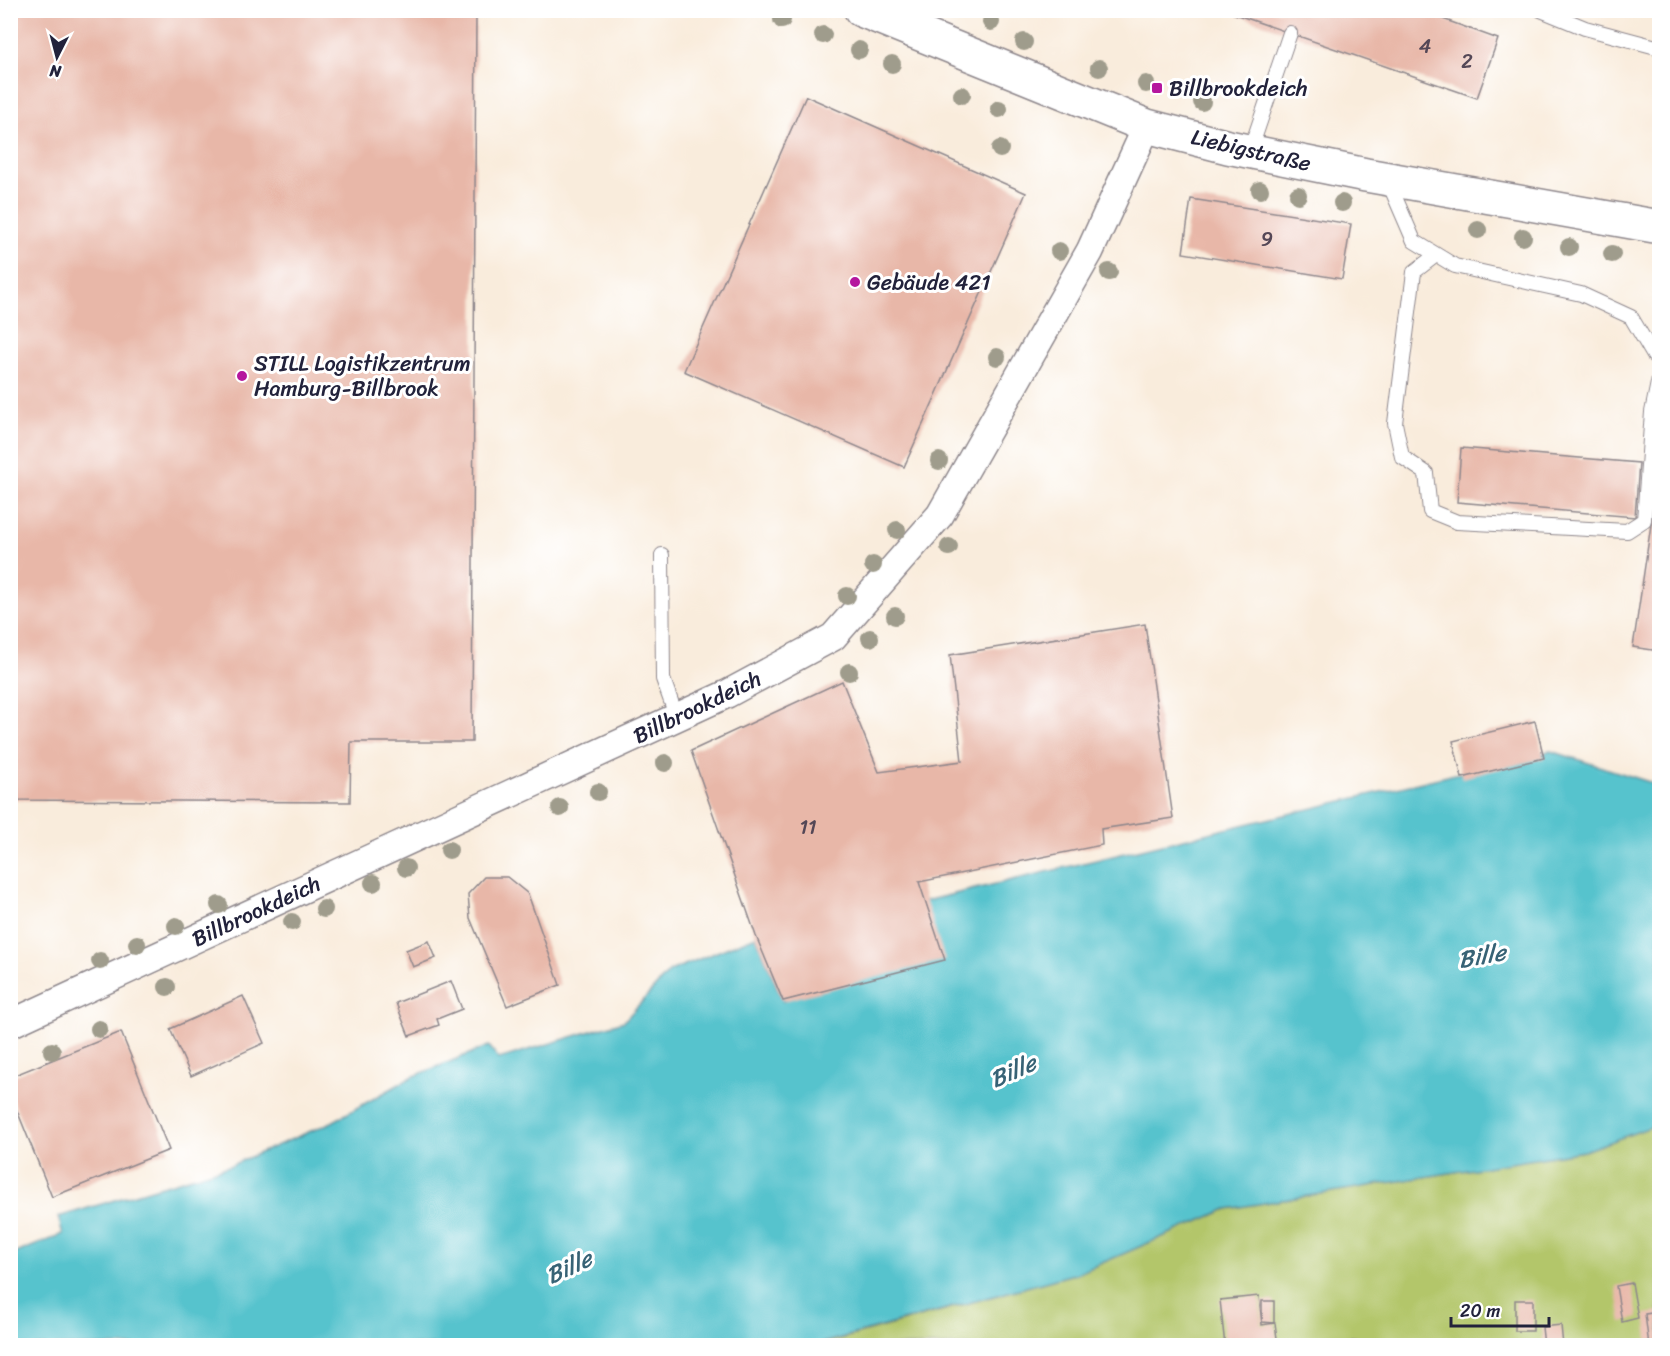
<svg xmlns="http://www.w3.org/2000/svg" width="1670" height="1356" font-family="Sriracha,sans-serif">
  <rect width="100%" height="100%" fill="#fff"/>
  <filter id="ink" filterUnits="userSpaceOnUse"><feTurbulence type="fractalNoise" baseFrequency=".0167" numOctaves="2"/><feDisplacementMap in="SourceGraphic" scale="12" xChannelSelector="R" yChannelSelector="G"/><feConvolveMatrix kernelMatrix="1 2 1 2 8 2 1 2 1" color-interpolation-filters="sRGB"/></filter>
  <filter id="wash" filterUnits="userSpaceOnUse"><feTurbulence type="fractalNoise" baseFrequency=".008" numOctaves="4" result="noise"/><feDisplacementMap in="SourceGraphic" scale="24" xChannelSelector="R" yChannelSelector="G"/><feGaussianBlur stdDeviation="1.35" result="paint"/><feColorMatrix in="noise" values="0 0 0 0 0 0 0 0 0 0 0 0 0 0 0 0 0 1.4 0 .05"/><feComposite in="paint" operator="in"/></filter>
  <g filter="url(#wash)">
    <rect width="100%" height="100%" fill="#f9ecdc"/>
    <path fill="#b3c66a" stroke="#6a7452" stroke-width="1.5" d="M1659,1124v221l-844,1 266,-74 146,-63 357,-58z"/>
    <path fill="#56c3cd" stroke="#3c7284" stroke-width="1.5" d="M1551,751l108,34v339l-75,27 -357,58 -146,63 -266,73 -804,1v-91l52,-21 -5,-17 171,-51 103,-44 80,-45 77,-31 10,13 125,-38 46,-50 86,-35 27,65 142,-100z"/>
    <g id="blocks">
      <g fill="#e8b7a8">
        <path d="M10,10h466l-4,732h-121l-1,60 -340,-2z"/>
        <path d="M1418,10l80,29 -21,59 -251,-87z"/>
        <path d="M806,96l220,97 -122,274 -220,-96z"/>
        <path d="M1191,199l160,25 -9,55 -159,-26z"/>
        <path d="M1461,448l178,15 -4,54 -178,-15z"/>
        <path d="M1658,477h1v174l-26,-4z"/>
        <path d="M1145,624l28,194 -72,11 1,16 -183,37 26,78 -162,41 -27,-65 -65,-185 151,-70 37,91 83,-11 -12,-106z"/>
        <path d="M1535,721l9,37 -82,20 -9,-37z"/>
        <path d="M484,877h23l21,17 32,91 -53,21 -37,-88 -2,-24z"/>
        <path d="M429,941l7,17 -23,9 -7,-17z"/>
        <path d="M451,981l11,28 -25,10 2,6 -30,11 -13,-33z"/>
        <path d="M243,996l21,47 -73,33 -21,-47z"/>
        <path d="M121,1032l48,118 -117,47 -42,-104v-16z"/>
        <path d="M1632,1283l6,35 -16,4 -6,-36z"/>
        <path d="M1259,1296l3,29 13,-2 3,23h-53l-5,-46z"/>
        <rect x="1515" y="1300" width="18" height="31"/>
        <path d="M1262,1301h12v22l-12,-1z"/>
        <path d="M1659,1312v34h-10l-4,-32z"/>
        <path d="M1561,1325l2,21h-19l-2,-19z"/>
        <path d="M1352,1341l29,3v2h-29z"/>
      </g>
    </g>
  </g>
  <g filter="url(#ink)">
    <use href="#blocks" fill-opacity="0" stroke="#8e878c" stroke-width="1.5"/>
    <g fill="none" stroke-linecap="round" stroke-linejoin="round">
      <g stroke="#8e878c" stroke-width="16">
        <g id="service">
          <path d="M1541,10l44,18 75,20"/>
          <path d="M1250,151l40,-118"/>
          <path d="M1388,181l26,60 41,25 126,28 50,23 23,39 6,2"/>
          <path d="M1436,255l-22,17 -19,151 7,34 24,16 4,38 27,11 170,9 17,-11 8,-108 8,-39"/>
          <path d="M662,555l1,124 14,39"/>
        </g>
      </g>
      <g stroke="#8e878c" stroke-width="30">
        <path id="minor" d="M10,1024l717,-330 106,-57 107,-122 150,-264 57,-125"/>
      </g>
      <g stroke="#8e878c" stroke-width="36">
        <path id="tertiary" d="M861,10l286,116 81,21 138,28 294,52"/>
      </g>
      <use href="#service" stroke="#fff" stroke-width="14"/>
      <use href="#minor" stroke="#fff" stroke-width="27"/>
      <use href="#tertiary" stroke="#fff" stroke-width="33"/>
    </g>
    <g fill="#9f9c8c">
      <circle cx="782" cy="20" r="9"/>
      <circle cx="991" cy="22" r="9"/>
      <circle cx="823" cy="35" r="9"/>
      <circle cx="1024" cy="42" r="9"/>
      <circle cx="859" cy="50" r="9"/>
      <circle cx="892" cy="64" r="9"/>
      <circle cx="1099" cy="68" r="9"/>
      <circle cx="1146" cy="84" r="9"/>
      <circle cx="962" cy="95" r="9"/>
      <circle cx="1202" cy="102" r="9"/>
      <circle cx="999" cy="109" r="9"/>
      <circle cx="1000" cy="149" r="9"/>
      <circle cx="1260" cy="190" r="9"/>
      <circle cx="1298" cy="195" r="9"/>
      <circle cx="1342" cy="203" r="9"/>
      <circle cx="1478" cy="230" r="9"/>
      <circle cx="1523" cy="237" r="9"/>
      <circle cx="1569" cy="247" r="9"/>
      <circle cx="1059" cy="251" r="9"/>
      <circle cx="1612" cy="254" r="9"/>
      <circle cx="1109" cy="272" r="9"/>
      <circle cx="997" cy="357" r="9"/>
      <circle cx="939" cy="461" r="9"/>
      <circle cx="897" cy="530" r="9"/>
      <circle cx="949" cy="547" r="9"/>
      <circle cx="873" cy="565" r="9"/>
      <circle cx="847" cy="596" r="9"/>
      <circle cx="895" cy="616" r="9"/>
      <circle cx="870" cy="638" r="9"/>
      <circle cx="849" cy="672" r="9"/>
      <circle cx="665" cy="763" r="9"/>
      <circle cx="598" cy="792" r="9"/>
      <circle cx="560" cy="808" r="9"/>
      <circle cx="449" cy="850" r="9"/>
      <circle cx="406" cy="868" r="9"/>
      <circle cx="373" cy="883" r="9"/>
      <circle cx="219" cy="905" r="9"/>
      <circle cx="324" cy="909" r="9"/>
      <circle cx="292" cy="922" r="9"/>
      <circle cx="176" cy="926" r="9"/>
      <circle cx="137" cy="944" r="9"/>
      <circle cx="100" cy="961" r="9"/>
      <circle cx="167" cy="987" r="9"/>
      <circle cx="99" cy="1029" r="9"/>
      <circle cx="52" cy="1051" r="9"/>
    </g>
  </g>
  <g fill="#b5179e" stroke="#fff" stroke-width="2">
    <rect x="1151" y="82" width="12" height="12" rx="3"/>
    <circle cx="855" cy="282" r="6"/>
    <circle cx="242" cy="376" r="6"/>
  </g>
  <g text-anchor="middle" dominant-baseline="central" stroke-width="6" stroke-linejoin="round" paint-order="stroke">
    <g font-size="20" fill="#544756">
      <text x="1425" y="46">4</text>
      <text x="1467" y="61">2</text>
      <text x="1267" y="239">9</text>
      <text x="808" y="827">11</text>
    </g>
    <g font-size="22" fill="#22223b" stroke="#fff" text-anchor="start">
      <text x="1169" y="88">Billbrookdeich</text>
      <text x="867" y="282">Gebäude 421</text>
      <text x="254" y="363">STILL Logistikzentrum<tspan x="254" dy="25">Hamburg-Billbrook</tspan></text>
    </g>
    <g font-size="22" fill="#22223b" stroke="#fff">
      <text transform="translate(1251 150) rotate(13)">Liebigstraße</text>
      <text transform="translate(697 707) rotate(-26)">Billbrookdeich</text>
      <text transform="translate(256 911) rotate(-25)">Billbrookdeich</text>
    </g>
    <g font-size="24" font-style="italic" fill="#376275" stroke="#fff">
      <text transform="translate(1482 956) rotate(-10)">Bille</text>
      <text transform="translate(1013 1071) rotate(-24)">Bille</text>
      <text transform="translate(569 1267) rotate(-25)">Bille</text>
    </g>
  </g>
  <rect width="1670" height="1356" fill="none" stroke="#fff" stroke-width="36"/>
  <g transform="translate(57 57) rotate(186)" stroke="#ffffff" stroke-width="4.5" paint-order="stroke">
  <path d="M0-4.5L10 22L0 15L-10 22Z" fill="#22223b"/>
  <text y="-9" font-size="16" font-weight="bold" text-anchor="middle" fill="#22223b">N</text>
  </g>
  <path d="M1451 1317v9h98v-9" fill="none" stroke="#22223b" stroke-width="3"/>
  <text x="1460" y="1317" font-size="18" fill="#22223b" stroke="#ffffff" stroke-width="4.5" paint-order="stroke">20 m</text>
</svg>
